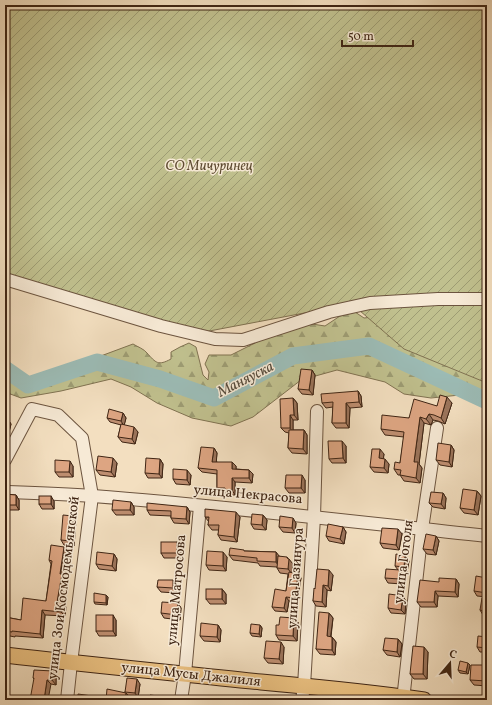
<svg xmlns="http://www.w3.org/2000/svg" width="492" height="705" font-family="Vollkorn,serif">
  <defs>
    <pattern id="forest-firs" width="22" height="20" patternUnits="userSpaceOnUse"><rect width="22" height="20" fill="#c0c08e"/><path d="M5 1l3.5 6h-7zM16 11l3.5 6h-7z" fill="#9d9c73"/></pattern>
    <pattern id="garden-furrows" width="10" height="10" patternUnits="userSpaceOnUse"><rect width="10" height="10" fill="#c0c08e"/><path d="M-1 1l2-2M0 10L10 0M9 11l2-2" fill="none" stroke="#9d9c73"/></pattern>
  </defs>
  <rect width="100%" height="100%" fill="#f3dfc0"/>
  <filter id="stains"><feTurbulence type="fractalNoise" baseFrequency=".005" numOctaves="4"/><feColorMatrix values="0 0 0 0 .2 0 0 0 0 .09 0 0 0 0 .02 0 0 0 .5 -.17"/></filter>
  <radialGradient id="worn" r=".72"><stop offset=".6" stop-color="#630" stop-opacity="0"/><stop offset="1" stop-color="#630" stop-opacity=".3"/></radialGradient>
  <path fill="url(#forest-firs)" stroke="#807251" d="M355,312l9,6 9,-1 114,44v41l-8,-9 -48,5 -27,-4 -19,-12 -48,-12 -36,10 -48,37 -22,9 -39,-8 -35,-15 -26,-16 -20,-8 -50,12 -40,7 -16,-6v-17l6,3h19l17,-2 86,-32c5,3 11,5 14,9 9,10 11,13 24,6v-7l9,-5 9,-4 7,4 7,28 5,5 1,-8 -4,-8 4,-9h22l44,-22 37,-9 13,2 15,-10z"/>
  <path fill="url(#garden-furrows)" stroke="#807251" d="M5,5h482v378l-83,-34 -52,-45 -148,28 -199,-49z"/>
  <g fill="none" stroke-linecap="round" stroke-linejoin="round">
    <path stroke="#9cbcb6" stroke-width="17" d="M5,369l23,16 69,-23 63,17 54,19 79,-42 76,-10 118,55"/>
    <g stroke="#6c543f" stroke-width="14">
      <g id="minor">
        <path d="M5,279l156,47 54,13 28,1 86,-28 41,-9 68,-4h49"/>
        <path d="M5,460l27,-51 26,6 24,23 10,58 -21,167 -4,37"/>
        <path d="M5,492c29,1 59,2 88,4 131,10 263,26 394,40"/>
        <path d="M181,700l4,-26 15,-168"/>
        <path d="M302,700l2,-14 10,-169 3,-106"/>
        <path d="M403,700l19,-171 15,-101"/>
      </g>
    </g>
    <g stroke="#3f2514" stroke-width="17">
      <path id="major" d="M5,655c85,10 171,18 256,27 55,5 109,10 163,18"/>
    </g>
    <use href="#minor" stroke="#f7ead6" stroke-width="12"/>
    <use href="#major" stroke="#eac080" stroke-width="15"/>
  </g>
  <g fill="#be8e70" stroke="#3f2514">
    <path d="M312,370l3,5 -2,20 -11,-1 -4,-5z"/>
    <path d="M358,391l3,5 1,11 -12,1 -1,20h-13l-4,-5 1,-16 -7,1 -4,-5z"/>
    <path d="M293,398l4,5 1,17h-5v10h11l3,5v19l-15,-1 -4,-5 1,-15 -4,-1 -4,-4z"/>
    <path d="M452,403l-7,21 -7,-3 -5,-1 -2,5 -7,-2 -5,41 3,4 -2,15 -16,-2 -4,-6h-2l-4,-6 6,-6 4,-26 -19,-2 -4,-6 28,-11 28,-12z"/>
    <path d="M123,413l3,5 -2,7 14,7 -3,12 -13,-2 -4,-5 3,-12 -11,-3 -3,-4z"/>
    <path d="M5,420l4,1 2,3 -2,8 -4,-1z"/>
    <path d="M451,445l3,5 -2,17 -12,-2 -4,-5z"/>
    <path d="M346,446v17h-14l-3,-4z"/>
    <path d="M214,448l3,5 -1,9 20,4v3l13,1 4,4 -1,9 -17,-1v13h-7l-1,-2h-7l-3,-5v-14l-15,-2 -4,-4z"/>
    <path d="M384,454l-1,5 6,5 -1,9 -14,-1 -4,-5z"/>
    <path d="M160,459l3,5 -1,14h-14l-3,-5z"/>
    <path d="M117,463l-2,14 -15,-2 -4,-5z"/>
    <path d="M73,466v11h-14l-4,-5z"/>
    <path d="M191,475l-1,10 -14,-1 -3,-5z"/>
    <path d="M305,480v13h-16l-4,-5z"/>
    <path d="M477,491l4,5 -3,19 -14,-2 -4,-5z"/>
    <path d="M443,493l3,5 -1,11 -12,-2 -4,-4z"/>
    <path d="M5,494l11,1 3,5v10h-14z"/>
    <path d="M54,501v8h-12l-3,-5z"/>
    <path d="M131,502l3,5v8h-18l-4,-5z"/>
    <path d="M187,507l3,5 -1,12 -15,-1 -3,-5v-2l-21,-1 -3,-5z"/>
    <path d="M263,515l4,5 -1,10 -12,-1 -3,-5z"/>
    <path d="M73,516l3,4 -2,26 -10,-1 -3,-5z"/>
    <path d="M205,517h35l-3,25 -16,-2 -3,-5 1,-5h-7l-4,-5 1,-3z"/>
    <path d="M296,523l-1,10 -12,-1 -4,-5z"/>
    <path d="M343,527l3,5 -2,12 -15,-3 -3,-5z"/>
    <path d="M402,534l-3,16 -16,-2 -3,-5z"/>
    <path d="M436,536l3,5 -3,14 -9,-1 -4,-5z"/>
    <path d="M177,542l4,5v11h-17l-3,-5z"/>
    <path d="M245,551l31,1 2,4 10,3 5,5 -1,9 6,1 3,4 -4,24 -8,-1 -2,11 -12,-1 -3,-4 14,-16 2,-17 -8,-1 -3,-5v-1l-17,-1 -2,-3 -25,-3 -4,-5z"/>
    <path d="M68,552l-4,25 1,2 -4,23 5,5 -1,9 -20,-1 -2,23 -28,-2v1l-10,-2v-18l16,3 25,-19 5,-37 -2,-4z"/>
    <path d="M114,554l3,5 -1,12 -17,-2 -3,-5z"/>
    <path d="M405,556l4,5 -2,11 -7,-1 3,4 -1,9 -14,-1 -3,-5 13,-8 -3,-4z"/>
    <path d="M227,557l-1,14 -17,-1 -3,-5z"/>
    <path d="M333,575l-2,16 -4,-1 -1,17 -10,-1 -3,-5 2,-12z"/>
    <path d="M487,578v19l-10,-1 -3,-5z"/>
    <path d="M456,579l3,5 -1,13 -20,-1 -1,11h-16l-4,-5z"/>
    <path d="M177,585l-1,8 -15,-1 -4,-5z"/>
    <path d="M222,589l4,5v10h-16l-4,-5z"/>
    <path d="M108,597l-1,8 -12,-1 -1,-2z"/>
    <path d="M487,599v24h-1l-3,-5v-3l-3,-5z"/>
    <path d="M406,601l-1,13 -14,-1 -3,-5z"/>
    <path d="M178,603l3,5 -1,12 -16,-2 -3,-5z"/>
    <path d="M329,613l4,5 -2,19h1l4,5 -1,13 -15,-1 -4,-5z"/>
    <path d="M116,620v16h-17l-3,-5z"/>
    <path d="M298,622l-1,19 -18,-1 -3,-5 3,-10z"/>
    <path d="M218,625l3,5 -1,12 -16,-1 -4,-5z"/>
    <path d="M260,625l2,3 -1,9 -9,-1 -2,-3z"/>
    <path d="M487,637v15h-7l-3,-5z"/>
    <path d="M398,639l4,5 -2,13 -13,-2 -4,-5z"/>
    <path d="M284,647l-1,17 -15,-1 -4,-5z"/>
    <path d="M428,652l-1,27h-13l-4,-5z"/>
    <path d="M470,665l-2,9 -8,-1 -2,-3z"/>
    <path d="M487,665v21l-13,-1 -4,-5z"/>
    <path d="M56,676v9l-5,-1 -17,-5 -1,-1z"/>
    <path d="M140,684l-2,14 -9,-1v3h-23l19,-8z"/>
  </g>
  <g fill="#9b745b" stroke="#3f2514">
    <path d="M312,370l3,5 -2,20 -4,-5z"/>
    <path d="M358,391l3,5 1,11 -3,-5z"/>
    <path d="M447,397l5,6 -7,21 -4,-6z"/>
    <path d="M293,398l4,5 1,17 -4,-5z"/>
    <path d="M346,403l4,5 -1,20 -3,-5z"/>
    <path d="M123,413l3,5 -2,8 -3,-5z"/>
    <path d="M429,414l4,6 -2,5 -5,-6z"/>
    <path d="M290,415l3,5v13l-3,-5z"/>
    <path d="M420,417l4,6 -5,41 3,4 -2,15 -4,-5 -2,-16z"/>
    <path d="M9,421l2,3 -2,8 -2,-2z"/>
    <path d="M134,427l4,5 -3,12 -3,-5z"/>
    <path d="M304,430l3,5v19l-4,-5z"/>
    <path d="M342,441l4,5v17l-3,-5z"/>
    <path d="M451,445l3,5 -2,17 -3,-5z"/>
    <path d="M214,448l3,5 -1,13 -4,-4z"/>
    <path d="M380,449l4,5 -1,9 -4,-5z"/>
    <path d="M113,458l4,5 -2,14 -4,-5z"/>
    <path d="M160,459l3,5 -1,14 -3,-4z"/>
    <path d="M385,459l4,5 -1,9 -4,-5z"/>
    <path d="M70,461l3,5v11l-4,-5z"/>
    <path d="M232,462l4,4v7l-4,-4z"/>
    <path d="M187,470l4,5 -1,10 -3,-5z"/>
    <path d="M249,470l4,4 -1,9 -3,-5z"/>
    <path d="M302,475l3,5v13l-4,-5z"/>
    <path d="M232,478l3,4v13l-3,-5z"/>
    <path d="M477,491l4,5 -3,19 -4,-5z"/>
    <path d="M443,493l3,5 -1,11 -4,-5z"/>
    <path d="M16,495l3,5v10l-3,-5z"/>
    <path d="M51,496l3,5v8l-3,-5z"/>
    <path d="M131,502l3,5v8l-4,-5z"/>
    <path d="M187,507l3,5 -1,12 -3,-5z"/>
    <path d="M236,512l4,5 -3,25 -3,-5z"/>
    <path d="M263,515l4,5 -1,10 -4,-5z"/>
    <path d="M73,516l3,4 -2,26 -4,-5z"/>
    <path d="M293,518l3,5 -1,10 -3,-5z"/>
    <path d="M343,527l3,5 -2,12 -4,-5z"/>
    <path d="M398,529l4,5 -3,16 -3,-5z"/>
    <path d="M436,536l3,5 -3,14 -3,-5z"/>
    <path d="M177,542l4,5v11l-4,-5z"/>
    <path d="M64,547l4,5 -4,25 1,2 -4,28 -4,-5z"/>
    <path d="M223,552l4,5 -1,14 -3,-5z"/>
    <path d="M276,552l4,5 -1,10 -3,-5z"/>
    <path d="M114,554l3,5 -1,12 -4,-5z"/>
    <path d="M405,556l4,5 -2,11 -3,-5z"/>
    <path d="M287,557l2,3v-1l4,5 -1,10 -4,-5z"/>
    <path d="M329,570l4,5 -2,16 -3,-5z"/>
    <path d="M400,570l3,5 -1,9 -3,-5z"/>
    <path d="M298,574l3,4 -4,24 -2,-4z"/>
    <path d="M456,579l3,5 -1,13 -3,-5z"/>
    <path d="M173,580l4,5 -1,8 -3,-5z"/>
    <path d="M323,585l4,5 -1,17 -4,-5z"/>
    <path d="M222,589l4,5v10l-4,-5z"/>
    <path d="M435,591l3,5 -1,11 -3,-5z"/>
    <path d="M106,595l2,2 -1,8 -1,-2z"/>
    <path d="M403,596l3,5 -1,13 -4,-4z"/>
    <path d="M286,597l3,4 -2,11 -3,-4z"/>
    <path d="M62,602l4,5 -1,9 -4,-4z"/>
    <path d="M178,603l3,5 -1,12 -3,-5z"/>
    <path d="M42,610l3,5 -2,23 -3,-4z"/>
    <path d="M329,613l4,5 -3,23 -3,-5z"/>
    <path d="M113,615l3,5v16l-3,-5z"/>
    <path d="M294,618l4,4 -1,19 -4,-5z"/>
    <path d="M218,625l3,5 -1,12 -3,-5z"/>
    <path d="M260,625l2,3 -1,9 -2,-3z"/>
    <path d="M332,637l4,5 -1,13 -3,-5z"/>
    <path d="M398,639l4,5 -2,13 -3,-5z"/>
    <path d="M281,642l3,5 -1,17 -4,-5z"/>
    <path d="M424,647l4,5 -1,27 -4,-5z"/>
    <path d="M468,663l2,2 -2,9 -2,-2z"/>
    <path d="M53,671l3,5v9l-4,-5z"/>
    <path d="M137,679l3,5 -2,14 -3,-5z"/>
    <path d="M47,680l4,4 -3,16h-4z"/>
    <path d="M126,693l4,4 -1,3h-4z"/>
    <path d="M92,696l3,4h-3z"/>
    <path d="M158,696l2,4h-3z"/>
  </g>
  <g fill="#dda582" stroke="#3f2514">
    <path d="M301,369l11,1 -3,20 -11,-1z"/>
    <path d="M358,391l1,11 -13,1v20h-14l1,-21 -11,1 -1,-9z"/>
    <path d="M440,395l7,2 -6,21 -7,-3 -5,-1 -3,5 -6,-2 -6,45h4l-2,16 -16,-3 1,-5 -7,-1 1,-7 5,1 4,-31 -23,-3 1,-14 27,3 5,-19 23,7z"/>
    <path d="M293,398l1,17h-4v13h-9l-1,-29z"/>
    <path d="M109,409l14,4 -2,8 -14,-3z"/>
    <path d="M5,420l4,1 -2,9 -2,-1z"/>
    <path d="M121,424l13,3 -2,12 -14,-2z"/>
    <path d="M289,430h15l-1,19 -15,-1z"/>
    <path d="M328,441h14l1,17 -14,1z"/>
    <path d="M438,443l13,2 -2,17 -13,-2z"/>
    <path d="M201,447l13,1 -2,14h20v7l17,1v8h-17v12h-7v-2h-8v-18l-19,-2z"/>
    <path d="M372,449h8l-1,9 6,1 -1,9 -14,-1z"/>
    <path d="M487,449v12l-3,-1z"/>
    <path d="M98,456l15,2 -2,14 -15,-2z"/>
    <path d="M146,458l14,1 -1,15 -14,-1z"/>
    <path d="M55,460l15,1 -1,11h-14z"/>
    <path d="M173,469l14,1v10l-14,-1z"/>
    <path d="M286,475h16l-1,13h-16z"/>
    <path d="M463,489l14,2 -3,19 -14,-2z"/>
    <path d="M431,492l12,1 -2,11 -12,-1z"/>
    <path d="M5,494l11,1v10h-11z"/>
    <rect x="39" y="496" width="12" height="8"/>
    <path d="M113,500l18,2 -1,8h-18z"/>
    <path d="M147,503l40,4 -1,12 -15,-1v-7l-24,-1z"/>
    <path d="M205,509l31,3 -2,25 -16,-2 1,-10h-11l1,-8h-4z"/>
    <path d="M252,514l11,1 -1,10 -11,-1z"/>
    <path d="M63,515l10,1 -3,25 -9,-1z"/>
    <path d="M280,516l13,2 -1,10 -13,-1z"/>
    <path d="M328,524l15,3 -3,12 -14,-3z"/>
    <path d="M382,528l16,1 -2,16 -16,-2z"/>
    <path d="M426,534l10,2 -3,14 -10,-1z"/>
    <rect x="161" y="542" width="16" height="11"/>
    <path d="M51,545l13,2 -4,27h2l-5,28h5l-1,10 -19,-2 -2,24 -28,-3v1l-7,-1v-14l16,3 2,-22 23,3 6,-40 -3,-1z"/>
    <path d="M230,548l14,2v1l32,1v10l-19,-1v-3l-28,-3z"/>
    <path d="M207,551l16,1v14l-17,-1z"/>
    <path d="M97,552l17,2 -2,12 -16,-2z"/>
    <path d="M396,554l9,2 -1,11 -9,-1z"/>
    <path d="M278,556l9,1v1l2,1 -1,10 -11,-1z"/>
    <path d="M317,569l12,1 -1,16 -5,-1 -1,17 -9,-1 1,-13 1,1z"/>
    <path d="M386,569l14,1 -1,9 -14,-1z"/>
    <path d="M289,572l9,2 -3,24 -9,-1 -2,11 -12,-1 3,-18 11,2z"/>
    <path d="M476,576l11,2v15l-13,-2z"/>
    <path d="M439,578l17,1 -1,13 -20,-1 -1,11h-17l3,-22 19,2z"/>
    <path d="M158,580h15v8l-16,-1z"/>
    <rect x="206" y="589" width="16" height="10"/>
    <path d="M94,593l12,2v8l-12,-1z"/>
    <path d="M389,594l14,2 -2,14 -13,-2z"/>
    <path d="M482,598l5,1v19h-4l1,-7 -4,-1z"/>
    <path d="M162,602l16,1 -1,12 -16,-2z"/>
    <path d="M319,612l10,1 -2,23 5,1v13l-16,-1z"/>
    <rect x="96" y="615" width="17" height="16"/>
    <path d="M280,617l14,1 -1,18 -17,-1v-10h3z"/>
    <path d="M201,623l17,2 -1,12 -17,-1z"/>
    <path d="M251,624l9,1 -1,9 -9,-1z"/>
    <path d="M478,636l9,1v11l-10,-1z"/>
    <path d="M385,638l13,1 -1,13 -14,-2z"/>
    <path d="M266,641l15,1 -2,17 -15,-1z"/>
    <path d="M413,646l11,1 -1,27h-13z"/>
    <path d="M460,661l8,2 -2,9 -8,-2z"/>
    <path d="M471,665h16v16l-17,-1z"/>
    <path d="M34,670l19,1 -1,9h-5l-3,20h-14l4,-22h-1z"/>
    <path d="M127,678l10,1 -2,14 -10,-1z"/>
    <path d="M107,689l19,4 -1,7h-19z"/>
    <path d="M78,694l14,2v4h-14z"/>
    <path d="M150,695l8,1 -1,4h-8z"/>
    <path d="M190,699l13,1h-13z"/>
  </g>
  <g text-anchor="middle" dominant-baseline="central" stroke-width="3" stroke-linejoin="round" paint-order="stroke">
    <g font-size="14" font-style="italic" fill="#5f4c32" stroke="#f7ead6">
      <text x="209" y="166">СО Мичуринец</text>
    </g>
    <g font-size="14" fill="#3f2514" stroke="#f7ead6">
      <text transform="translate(248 495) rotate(5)">улица Некрасова</text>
      <text transform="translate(404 562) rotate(-83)">улица Гоголя</text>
      <text transform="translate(296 578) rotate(-86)">улица Газинура</text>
      <text transform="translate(64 588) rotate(-83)">улица Зои Космодемьянской</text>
      <text transform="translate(177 590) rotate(-85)">улица Матросова</text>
      <text transform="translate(191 675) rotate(6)">улица Мусы Джалиля</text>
    </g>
    <g font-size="15" font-style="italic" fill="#564b3c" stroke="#f7ead6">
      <text transform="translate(246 380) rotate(-27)">Маняуска</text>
    </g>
  </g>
  <rect width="492" height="705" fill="none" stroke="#f3dfc0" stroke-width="20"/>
  <rect x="6" y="6" width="480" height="693" fill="none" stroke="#3f2514" stroke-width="2"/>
  <rect x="10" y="10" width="472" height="685" fill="none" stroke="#3f2514"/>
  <g transform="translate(450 663) rotate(19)" stroke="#f7ead6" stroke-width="3" paint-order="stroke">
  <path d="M0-3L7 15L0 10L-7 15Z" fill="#3f2514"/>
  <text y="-6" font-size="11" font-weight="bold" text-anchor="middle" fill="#3f2514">С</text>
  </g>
  <path d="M342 40v6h71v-6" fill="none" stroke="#3f2514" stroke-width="2"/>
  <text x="348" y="40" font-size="12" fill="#3f2514" stroke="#f7ead6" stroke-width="3" paint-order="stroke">50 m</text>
  <rect width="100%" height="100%" filter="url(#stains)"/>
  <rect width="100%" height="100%" fill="url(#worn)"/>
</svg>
